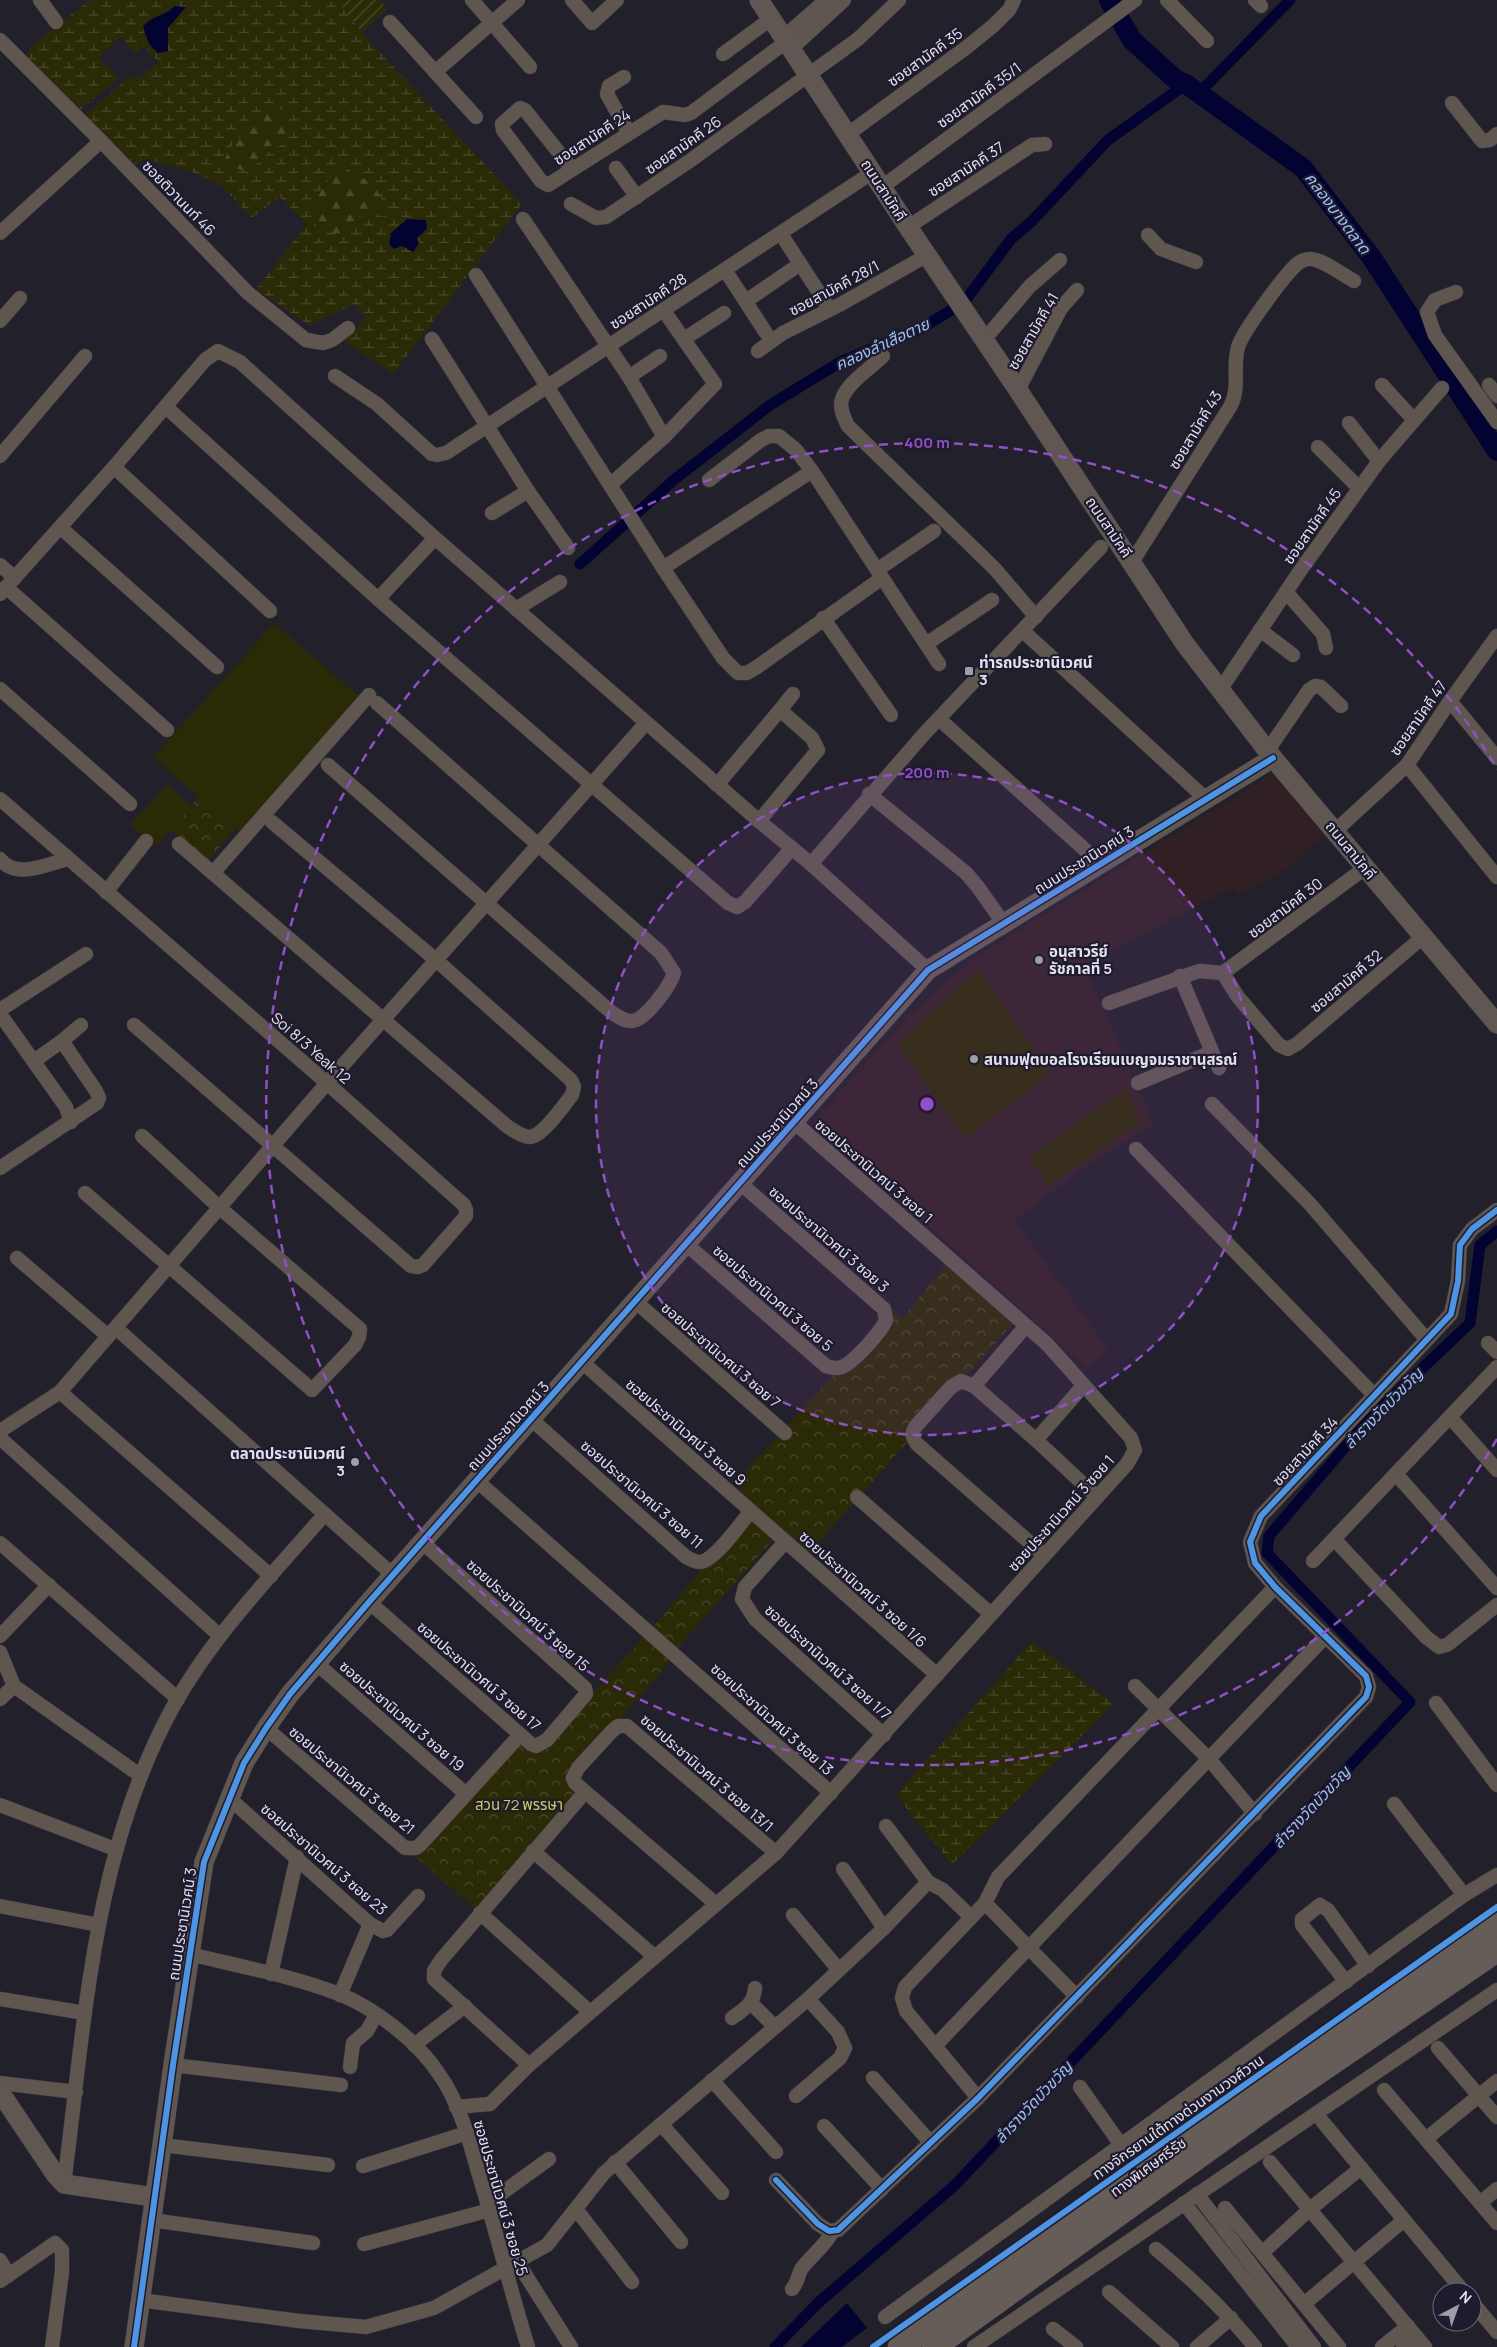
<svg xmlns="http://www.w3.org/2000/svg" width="1497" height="2347" font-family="Manrope,'Noto Sans Thai',sans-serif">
  <defs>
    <pattern id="forest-firs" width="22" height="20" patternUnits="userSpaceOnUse" patternTransform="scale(1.25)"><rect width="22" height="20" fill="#2b2a07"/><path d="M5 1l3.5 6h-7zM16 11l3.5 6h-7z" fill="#4a492b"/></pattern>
    <pattern id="wetland-marsh" width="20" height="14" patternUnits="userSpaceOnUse" patternTransform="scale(1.25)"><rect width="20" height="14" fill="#2b2a07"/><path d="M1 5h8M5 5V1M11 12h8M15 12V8" fill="none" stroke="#4a492b"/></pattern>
    <pattern id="park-crowns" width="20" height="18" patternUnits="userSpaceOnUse" patternTransform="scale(1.25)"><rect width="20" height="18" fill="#2b2a07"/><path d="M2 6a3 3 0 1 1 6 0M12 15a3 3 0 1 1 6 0" fill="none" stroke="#4a492b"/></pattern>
    <pattern id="garden-furrows" width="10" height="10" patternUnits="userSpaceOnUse" patternTransform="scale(1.25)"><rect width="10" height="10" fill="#2b2a07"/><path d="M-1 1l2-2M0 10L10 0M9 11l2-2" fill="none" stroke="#4a492b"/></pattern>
  </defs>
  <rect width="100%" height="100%" fill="#22202a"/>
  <path fill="#302024" d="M1273,774l53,62 -51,41 -38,18 -5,-7 -148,76 70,161 -62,37 -78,58 94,129 -22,19 -272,-247 94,-105 70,-61z"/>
  <g fill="url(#forest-firs)">
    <path d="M287,109l3,18 -6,18 -12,4 -25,23 -24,-8 5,-13 33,-39z"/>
    <path d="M341,166c23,12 46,22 43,51l-27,1 -5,11 -10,5c-6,-1 -14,-1 -20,-4 -26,-14 7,-51 19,-64z"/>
  </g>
  <g fill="url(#wetland-marsh)" fill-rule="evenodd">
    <path d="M90,0h248l23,32 161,172 -129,170 -49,-33 22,-24 -11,-13 -46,21 -53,-36 51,-65 -27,-27 -28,21 -30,-32 -34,-16 -44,-11 -8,6 -52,-48 45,-40 10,1 20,-16 -15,-16 -8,7 -17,-16 -21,21 21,20 -39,32 -53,-52 3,-11zM175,6l11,2 -18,20 1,12 -25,-5 -1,-9c10,-10 22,-11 32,-20zM287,109l3,18 -6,17 -12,5 -25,23 -24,-8 5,-13 33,-38zM341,166c23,12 46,22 43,51l-20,-7c-8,9 -11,18 -22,24 -6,-1 -14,-1 -19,-4 -28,-14 6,-51 18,-64z"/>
    <path d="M1032,1641l82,63 -162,161 -56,-70z"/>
  </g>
  <g fill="url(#park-crowns)">
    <path d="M199,797l36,32 -28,33 -36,-32z"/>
    <path d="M946,1264l67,59 -205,231 -29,-21 -104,118 -24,-22 104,-121 -21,-24 159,-174 9,9z"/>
    <path d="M648,1633l27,23 -106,121 18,15 -107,121 -64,-56 106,-121 18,14z"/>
  </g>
  <path fill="url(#garden-furrows)" d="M338,0h42l7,10 -26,22z"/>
  <g fill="#2b2a07">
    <path d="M274,623l86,74 -120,136 -87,-76z"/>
    <path d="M167,784l25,22 -37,41 -25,-22z"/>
    <path d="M979,970l71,104 -85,64 -68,-94z"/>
    <path d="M1126,1089l14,33 -92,64 -20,-29z"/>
  </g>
  <g fill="#030331">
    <path d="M175,6l11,1 -18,21v23l-10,2 -9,-9 -6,-18c10,-11 22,-10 32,-20z"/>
    <path d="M407,219l19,1 1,9 -10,9 2,5 -6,9 -11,-6 -8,3 -5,-5 2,-11z"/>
    <path d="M847,2303l20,25 -25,19h-41z"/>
  </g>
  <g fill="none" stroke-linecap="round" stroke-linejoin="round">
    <g stroke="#030331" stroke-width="11">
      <path d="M1199,93l91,-93"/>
      <path d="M580,564l95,-85 95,-74 72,-44 78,-32 30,-18 18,-14 43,-58 20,-17 77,-82 78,-56"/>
      <path d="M775,2347l43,-44 137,-118 455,-483 -143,-149 2,-17 100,-117 101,-96 10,-78 17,-14"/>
    </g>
    <path stroke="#030331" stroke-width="20" d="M1109,0l23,40 43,39 11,5 117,84 69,90 125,193"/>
    <g stroke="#3e3c45" stroke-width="15">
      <g id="street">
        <path d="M40,0l16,22"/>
        <path d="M472,0l58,67"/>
        <path d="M572,0l20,23 25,-23"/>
        <path d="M1167,0l40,41"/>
        <path d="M1255,0l6,6"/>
        <path d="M390,22l86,95"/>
        <path d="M784,37l42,-37"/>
        <path d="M0,40l101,101 147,152 58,47 17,3 9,-3 16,-12"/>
        <path d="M792,48l52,-48"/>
        <path d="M723,54l49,-36"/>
        <path d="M435,72l83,-72"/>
        <path d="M624,77l-15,9 -2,8 22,39"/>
        <path d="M1452,103l30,38 8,-1 7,-6"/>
        <path d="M848,134l119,-87 27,-22 15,-15 5,-10"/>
        <path d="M616,168l21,29"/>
        <path d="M572,169l-47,-59 -5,-2 -18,16 1,6 38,51 7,4 115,-73 22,3 6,-2 96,-72"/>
        <path d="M882,187l253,-187"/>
        <path d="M571,204l25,14 10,-1 85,-57 167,-121 41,-39"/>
        <path d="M523,219l106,158 35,60"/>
        <path d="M908,227l124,-82 13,-1"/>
        <path d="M0,233l101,-92"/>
        <path d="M781,234l44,68"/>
        <path d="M1148,235l13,14 35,13"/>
        <path d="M725,270l41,63"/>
        <path d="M476,275l187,293 60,90 15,15h9l10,-6 125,-89"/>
        <path d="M1456,292l-21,8 -8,12 8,23 62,87"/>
        <path d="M746,301l54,-37"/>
        <path d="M0,321l20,-23"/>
        <path d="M432,339l96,152 40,57"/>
        <path d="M684,339l40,-26"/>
        <path d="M983,341l47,-55 30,-26"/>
        <path d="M758,351l25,-18 58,-29 85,-48"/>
        <path d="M883,356c-12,12 -35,26 -41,43 -3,9 2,19 6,27l147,143 41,48"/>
        <path d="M335,376l42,28 55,50 5,1 9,-2 427,-281"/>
        <path d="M629,377l31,-21"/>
        <path d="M1382,385l32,35"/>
        <path d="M1489,385l8,11"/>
        <path d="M1018,390l43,-82 16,-18"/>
        <path d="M166,407l212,192 350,304 9,4 8,-5 47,-54"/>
        <path d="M1349,423l30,38"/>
        <path d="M1318,447l41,41"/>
        <path d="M0,456l85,-100"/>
        <path d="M114,467l156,144"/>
        <path d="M709,480l52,-40 8,-4h10l17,14 16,21 127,193"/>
        <path d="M610,485l54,-48 51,-53 -51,-73"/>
        <path d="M492,513l36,-22"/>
        <path d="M61,528l156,139"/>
        <path d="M1132,562l98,-155c11,-20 2,-39 8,-60 5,-16 45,-70 58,-82 3,-3 9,-6 13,-6 12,-1 34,16 45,22"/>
        <path d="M0,565l15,13"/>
        <path d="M663,568l149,-97"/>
        <path d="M877,570l57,-39"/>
        <path d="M6,587l161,143"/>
        <path d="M1286,592l37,42 3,14"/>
        <path d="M0,594l114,-127 91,-107 13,-9 22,11 195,176 324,283 52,43 117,106"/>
        <path d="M378,599l57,-61"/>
        <path d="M516,609l44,-27"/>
        <path d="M823,618l68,97"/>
        <path d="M1260,630l33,25"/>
        <path d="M1023,631l183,168"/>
        <path d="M926,644l66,-44"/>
        <path d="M0,689l130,115"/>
        <path d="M1220,690l80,-119 79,-110 63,-73"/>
        <path d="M1450,701l47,57"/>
        <path d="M780,710l13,-16"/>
        <path d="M939,719l162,145"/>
        <path d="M1268,750l41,-60 6,-4 6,1 20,19"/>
        <path d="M328,765l283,247c6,4 14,10 22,9 14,-3 37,-35 41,-48l-13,-20 -284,-250"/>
        <path d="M1407,765l90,112"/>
        <path d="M717,785l63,-75 32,28 6,12 -59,71"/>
        <path d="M869,794l97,79 12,14 26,37"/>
        <path d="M0,799l327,284 137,122 2,5v6l-43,49 -5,2 -7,-1 -277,-241"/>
        <path d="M1335,831l72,-66 43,-64 47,-65"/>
        <path d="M179,844l329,283c7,4 14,10 22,10 13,-1 34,-32 42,-42l2,-8 -3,-7 -135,-120 -164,-138"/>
        <path d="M0,859c16,21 47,5 68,0"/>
        <path d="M811,864l114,-131 176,-186"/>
        <path d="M213,873l156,-178"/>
        <path d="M106,892l40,-51"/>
        <path d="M1223,973l15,24 41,48 9,4 9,-5 127,-108"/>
        <path d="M1223,973l142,-105"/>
        <path d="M1180,976l39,92"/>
        <path d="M1109,1003l90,-32 24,2"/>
        <path d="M0,1010l86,-56"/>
        <path d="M0,1014l66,93 5,15"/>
        <path d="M34,1061l28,-20 19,-16"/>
        <path d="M1138,1083l74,-31"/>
        <path d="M1212,1104l98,100 117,136"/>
        <path d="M1136,1149l238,246"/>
        <path d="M0,1168l97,-65 2,-5 -3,-7 -34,-50"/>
        <path d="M85,1193l227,197 43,-45 4,-8 1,-8 -140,-121 -78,-72"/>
        <path d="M686,1244l140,122c6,2 10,3 16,1 12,-5 39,-35 44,-47l-2,-11 -144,-126"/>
        <path d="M17,1258l91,78"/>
        <path d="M635,1301l150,132"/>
        <path d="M116,1328l277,247"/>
        <path d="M1488,1343l9,9"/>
        <path d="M582,1362l355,313"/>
        <path d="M974,1386l52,-60"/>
        <path d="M60,1392l211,184"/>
        <path d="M1450,1417l47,53"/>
        <path d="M531,1419l155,138c6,3 12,7 18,4 15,-6 36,-37 47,-50"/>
        <path d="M0,1431l60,-39 267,-309 319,-360"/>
        <path d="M0,1438l219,197"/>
        <path d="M1036,1440l47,-54"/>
        <path d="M1396,1474l101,114"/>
        <path d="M477,1481l354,312"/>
        <path d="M857,1497l134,117"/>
        <path d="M1334,1539l92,98 13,10 8,-2 50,-40"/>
        <path d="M785,1542l-40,45 -3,12 13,20 129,116"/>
        <path d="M0,1543l178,156"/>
        <path d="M1044,1555l-127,-111c-5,-7 -6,-10 -1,-18l35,-39 10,-6 13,5 62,54 61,57"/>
        <path d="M1313,1561l184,-194"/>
        <path d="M369,1602l162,142 5,2 11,-6 39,-46 -1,-6 -163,-146"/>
        <path d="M0,1636l49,-51"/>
        <path d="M0,1652l14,34 127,90"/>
        <path d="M316,1663l150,131"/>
        <path d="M1135,1686l74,73 46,55"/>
        <path d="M0,1699l14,-13"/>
        <path d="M1436,1703l61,82"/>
        <path d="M266,1728l139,120h11l4,-3 100,-110"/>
        <path d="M229,1798l141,126 13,7 4,-1 31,-34"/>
        <path d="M1394,1804l70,91"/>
        <path d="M0,1805l115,44"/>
        <path d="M886,1826l42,56"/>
        <path d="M533,1851l122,106"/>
        <path d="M843,1869l41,59"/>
        <path d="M985,1903l92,94"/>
        <path d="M716,1904l-141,-121 -2,-5 5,-10 34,-37 6,-5h9l149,127"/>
        <path d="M0,1906l99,19"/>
        <path d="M480,1913l110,99"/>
        <path d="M793,1915l46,55"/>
        <path d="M189,1954c50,12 103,22 150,40 36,14 79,48 100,80 20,28 30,65 39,98 18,58 32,117 50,175"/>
        <path d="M271,1974l26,-117"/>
        <path d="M1346,1982l-44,-57v-6l18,-14 8,5 40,56"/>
        <path d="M340,1995l30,-71"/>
        <path d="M0,1999l85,14"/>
        <path d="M751,2003l24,24"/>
        <path d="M732,2018c12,-9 22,-14 23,-30"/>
        <path d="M414,2045l51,-39"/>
        <path d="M935,2046l390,-409"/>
        <path d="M1438,2048l59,69"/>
        <path d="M173,2065l168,20"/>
        <path d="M529,2065l-95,-86v-8l7,-11 144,-168"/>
        <path d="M350,2067l3,-24 14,-12 9,-16"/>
        <path d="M873,2078l58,65"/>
        <path d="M712,2080l64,72"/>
        <path d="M0,2083l76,9"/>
        <path d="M1080,2087l41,58"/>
        <path d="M1384,2090l113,133"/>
        <path d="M796,2096l44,-38 5,-10 -7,-16 -30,-33"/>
        <path d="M978,2098l-72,-87 -4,-13 3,-11 80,-84 13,-26 277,-290"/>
        <path d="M456,2107l34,-3 39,-39 247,-212 351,-389 8,-14 -4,-12 -84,-94 -253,-222"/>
        <path d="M1322,2121l142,171"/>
        <path d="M661,2124l61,69"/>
        <path d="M824,2126l58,63"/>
        <path d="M1426,2139l71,-58"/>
        <path d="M162,2145l166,20"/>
        <path d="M615,2162l66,80"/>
        <path d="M1270,2162l155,185"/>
        <path d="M363,2166l104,-33"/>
        <path d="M776,2180l42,44 11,7 9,-1 140,-132 388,-401 3,-10 -3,-11 -91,-89 -20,-24 -5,-21 11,-26 190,-202 7,-33 2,-36 12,-16 25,-19"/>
        <path d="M64,2184c21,-163 29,-333 110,-479 40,-71 97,-129 150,-190"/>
        <path d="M1197,2194l117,153"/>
        <path d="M488,2203l61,-44"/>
        <path d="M1184,2203l114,144"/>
        <path d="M1480,2203l17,-14"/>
        <path d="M1225,2208l114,139"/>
        <path d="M576,2209l56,73"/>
        <path d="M152,2220l161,23"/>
        <path d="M364,2244l126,-34"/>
        <path d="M1156,2249c36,30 69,61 99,98"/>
        <path d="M1262,2253l48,-44 51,-41"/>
        <path d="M0,2260l9,15"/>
        <path d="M518,2263l53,84"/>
        <path d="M0,2281l55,-38 7,7v22l-10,75"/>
        <path d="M792,2289c7,-8 6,-16 10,-21 10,-13 23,-22 31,-37"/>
        <path d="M1109,2292l63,55"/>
        <path d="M140,2300l159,21 67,6 68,-19 113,-63 57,-72 204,-174 76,-71 44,-46 15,8 28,27"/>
        <path d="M1472,2302l25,30"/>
        <path d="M1304,2304l100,-84"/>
        <path d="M885,2317l579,-422 33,-20"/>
        <path d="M1053,2329l23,18"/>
        <path d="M974,2347l523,-357"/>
        <path d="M1197,2347l34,-29"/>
        <path d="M1382,2347l26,-21"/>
        <path d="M1403,2347l14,-10"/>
      </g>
    </g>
    <g stroke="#3e3c45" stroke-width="20">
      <g id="secondary">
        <path d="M759,0l149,227 110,163 167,254 88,114 224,266"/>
        <path d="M0,2092l55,82 9,10 90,13"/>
        <path d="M134,2347l39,-282 31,-203 40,-99 22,-35 24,-34 79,-92 559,-632 345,-212"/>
      </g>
    </g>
    <g stroke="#3e3c45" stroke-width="25">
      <g id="highway">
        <path d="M900,2347c198,-143 394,-289 597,-424"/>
        <path d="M934,2347l336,-242 227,-155"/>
      </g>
    </g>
    <use href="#street" stroke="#5e564f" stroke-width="14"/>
    <use href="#secondary" stroke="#605753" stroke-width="19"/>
    <use href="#highway" stroke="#665c58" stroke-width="24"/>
    <g stroke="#1f1b2f" stroke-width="9">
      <g id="cycleway">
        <path d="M776,2180l42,44 11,7 9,-1 140,-132 388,-401 3,-10 -3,-11 -91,-89 -20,-24 -5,-21 11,-26 190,-202 7,-33 2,-36 12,-16 25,-19"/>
        <path d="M134,2347l39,-282 31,-203 40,-99 22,-35 24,-34 79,-92 559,-632 345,-212"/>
        <path d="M873,2347l624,-440"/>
      </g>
    </g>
    <use href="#cycleway" stroke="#4d94e3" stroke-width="6"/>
  </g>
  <circle cx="927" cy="1104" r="331" fill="#9050c8" fill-opacity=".12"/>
  <g fill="none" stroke="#9050c8" stroke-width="2.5" stroke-dasharray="9 6">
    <circle cx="927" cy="1104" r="331"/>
    <path d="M1497 1439A661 661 0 1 1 1497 769"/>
  </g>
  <g fill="#9f9da9" stroke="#1f1b2f" stroke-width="2">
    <rect x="964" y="666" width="10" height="10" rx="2.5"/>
    <circle cx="1039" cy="960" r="5"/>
    <circle cx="974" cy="1059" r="5"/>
    <circle cx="355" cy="1462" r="5"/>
  </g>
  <g text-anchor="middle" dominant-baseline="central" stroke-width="4.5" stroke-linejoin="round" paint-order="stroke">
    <g font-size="15" fill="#e3e0ee" stroke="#1f1b2f">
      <text transform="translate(925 57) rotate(-36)">ซอยสามัคคี 35</text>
      <text transform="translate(979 95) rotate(-36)">ซอยสามัคคี 35/1</text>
      <text transform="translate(592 137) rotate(-33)">ซอยสามัคคี 24</text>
      <text transform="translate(683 145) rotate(-35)">ซอยสามัคคี 26</text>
      <text transform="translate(966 169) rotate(-33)">ซอยสามัคคี 37</text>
      <text transform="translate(884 190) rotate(57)">ถนนสามัคคี</text>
      <text transform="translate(179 198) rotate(46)">ซอยติวานนท์ 46</text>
      <text transform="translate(834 288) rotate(-28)">ซอยสามัคคี 28/1</text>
      <text transform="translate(648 301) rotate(-33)">ซอยสามัคคี 28</text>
      <text transform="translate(1033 331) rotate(-60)">ซอยสามัคคี 41</text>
      <text transform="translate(1195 430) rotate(-59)">ซอยสามัคคี 43</text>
      <text transform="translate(1312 526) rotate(-55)">ซอยสามัคคี 45</text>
      <text transform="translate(1109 527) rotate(56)">ถนนสามัคคี</text>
      <text transform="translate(1418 718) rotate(-55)">ซอยสามัคคี 47</text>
      <text transform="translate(1351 850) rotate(51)">ถนนสามัคคี</text>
      <text transform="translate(1084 860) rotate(-32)">ถนนประชานิเวศน์ 3</text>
      <text transform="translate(1285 908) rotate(-37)">ซอยสามัคคี 30</text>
      <text transform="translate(1346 981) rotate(-40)">ซอยสามัคคี 32</text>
      <text transform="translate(311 1048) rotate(41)">Soi 8/3 Yeak 12</text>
      <text transform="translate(777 1123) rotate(-48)">ถนนประชานิเวศน์ 3</text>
      <text transform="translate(874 1171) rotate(41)">ซอยประชานิเวศน์ 3 ซอย 1</text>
      <text transform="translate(829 1239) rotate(41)">ซอยประชานิเวศน์ 3 ซอย 3</text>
      <text transform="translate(773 1298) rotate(41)">ซอยประชานิเวศน์ 3 ซอย 5</text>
      <text transform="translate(721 1355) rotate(41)">ซอยประชานิเวศน์ 3 ซอย 7</text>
      <text transform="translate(508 1426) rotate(-48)">ถนนประชานิเวศน์ 3</text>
      <text transform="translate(686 1432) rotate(41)">ซอยประชานิเวศน์ 3 ซอย 9</text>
      <text transform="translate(1305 1451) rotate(-47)">ซอยสามัคคี 34</text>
      <text transform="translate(642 1494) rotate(41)">ซอยประชานิเวศน์ 3 ซอย 11</text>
      <text transform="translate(1061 1513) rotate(-48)">ซอยประชานิเวศน์ 3 ซอย 1</text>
      <text transform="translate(863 1589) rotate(42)">ซอยประชานิเวศน์ 3 ซอย 1/6</text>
      <text transform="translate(528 1615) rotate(42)">ซอยประชานิเวศน์ 3 ซอย 15</text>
      <text transform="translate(828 1662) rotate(42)">ซอยประชานิเวศน์ 3 ซอย 1/7</text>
      <text transform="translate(479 1676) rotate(41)">ซอยประชานิเวศน์ 3 ซอย 17</text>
      <text transform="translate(402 1716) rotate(41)">ซอยประชานิเวศน์ 3 ซอย 19</text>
      <text transform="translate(772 1719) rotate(42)">ซอยประชานิเวศน์ 3 ซอย 13</text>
      <text transform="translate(707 1773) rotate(41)">ซอยประชานิเวศน์ 3 ซอย 13/1</text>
      <text transform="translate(352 1780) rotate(40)">ซอยประชานิเวศน์ 3 ซอย 21</text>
      <text transform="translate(324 1859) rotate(41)">ซอยประชานิเวศน์ 3 ซอย 23</text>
      <text transform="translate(182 1924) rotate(-81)">ถนนประชานิเวศน์ 3</text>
      <text transform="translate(1178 2117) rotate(-35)">ทางจักรยานใต้ทางด่วนงามวงศ์วาน</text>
      <text transform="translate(1148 2167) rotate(-36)">ทางพิเศษศรีรัช</text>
      <text transform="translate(501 2198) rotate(74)">ซอยประชานิเวศน์ 3 ซอย 25</text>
    </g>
    <g font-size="15" font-weight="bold" fill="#e3e0ee" stroke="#1f1b2f" text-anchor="start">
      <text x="979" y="662">ท่ารถประชานิเวศน์<tspan x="979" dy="17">3</tspan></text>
      <text x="1049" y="951">อนุสาวรีย์<tspan x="1049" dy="17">รัชกาลที่ 5</tspan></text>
      <text x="984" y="1059">สนามฟุตบอลโรงเรียนเบญจมราชานุสรณ์</text>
      <text x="345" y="1453" text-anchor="end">ตลาดประชานิเวศน์<tspan x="345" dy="17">3</tspan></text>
    </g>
    <g font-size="15" fill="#ccce59" stroke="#1f1b2f">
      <text x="519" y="1804">สวน 72 พรรษา</text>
    </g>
    <g font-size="16" font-style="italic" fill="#9cc0f4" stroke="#1f1b2f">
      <text transform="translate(1338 213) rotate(53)">คลองบางตลาด</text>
      <text transform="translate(882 344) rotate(-25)">คลองลำเสือตาย</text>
      <text transform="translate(1383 1408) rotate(-46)">ลำรางวัดบัวขวัญ</text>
      <text transform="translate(1311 1807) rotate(-47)">ลำรางวัดบัวขวัญ</text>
      <text transform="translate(1033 2102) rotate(-47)">ลำรางวัดบัวขวัญ</text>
    </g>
  </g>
  <circle cx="927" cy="1104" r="8" fill="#9050c8" stroke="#1f1b2f" stroke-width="2.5"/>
  <g font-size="15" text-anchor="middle" font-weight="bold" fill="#9050c8" stroke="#1f1b2f" stroke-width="4.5" stroke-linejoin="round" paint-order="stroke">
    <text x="927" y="448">400 m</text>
    <text x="927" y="778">200 m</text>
  </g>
  <g transform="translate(1457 2307) rotate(41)"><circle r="24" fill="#1f1b2f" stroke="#6d6a7b"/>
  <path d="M0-4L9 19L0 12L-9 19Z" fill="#9f9da9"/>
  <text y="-8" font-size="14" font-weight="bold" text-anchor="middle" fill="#e3e0ee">N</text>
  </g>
</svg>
